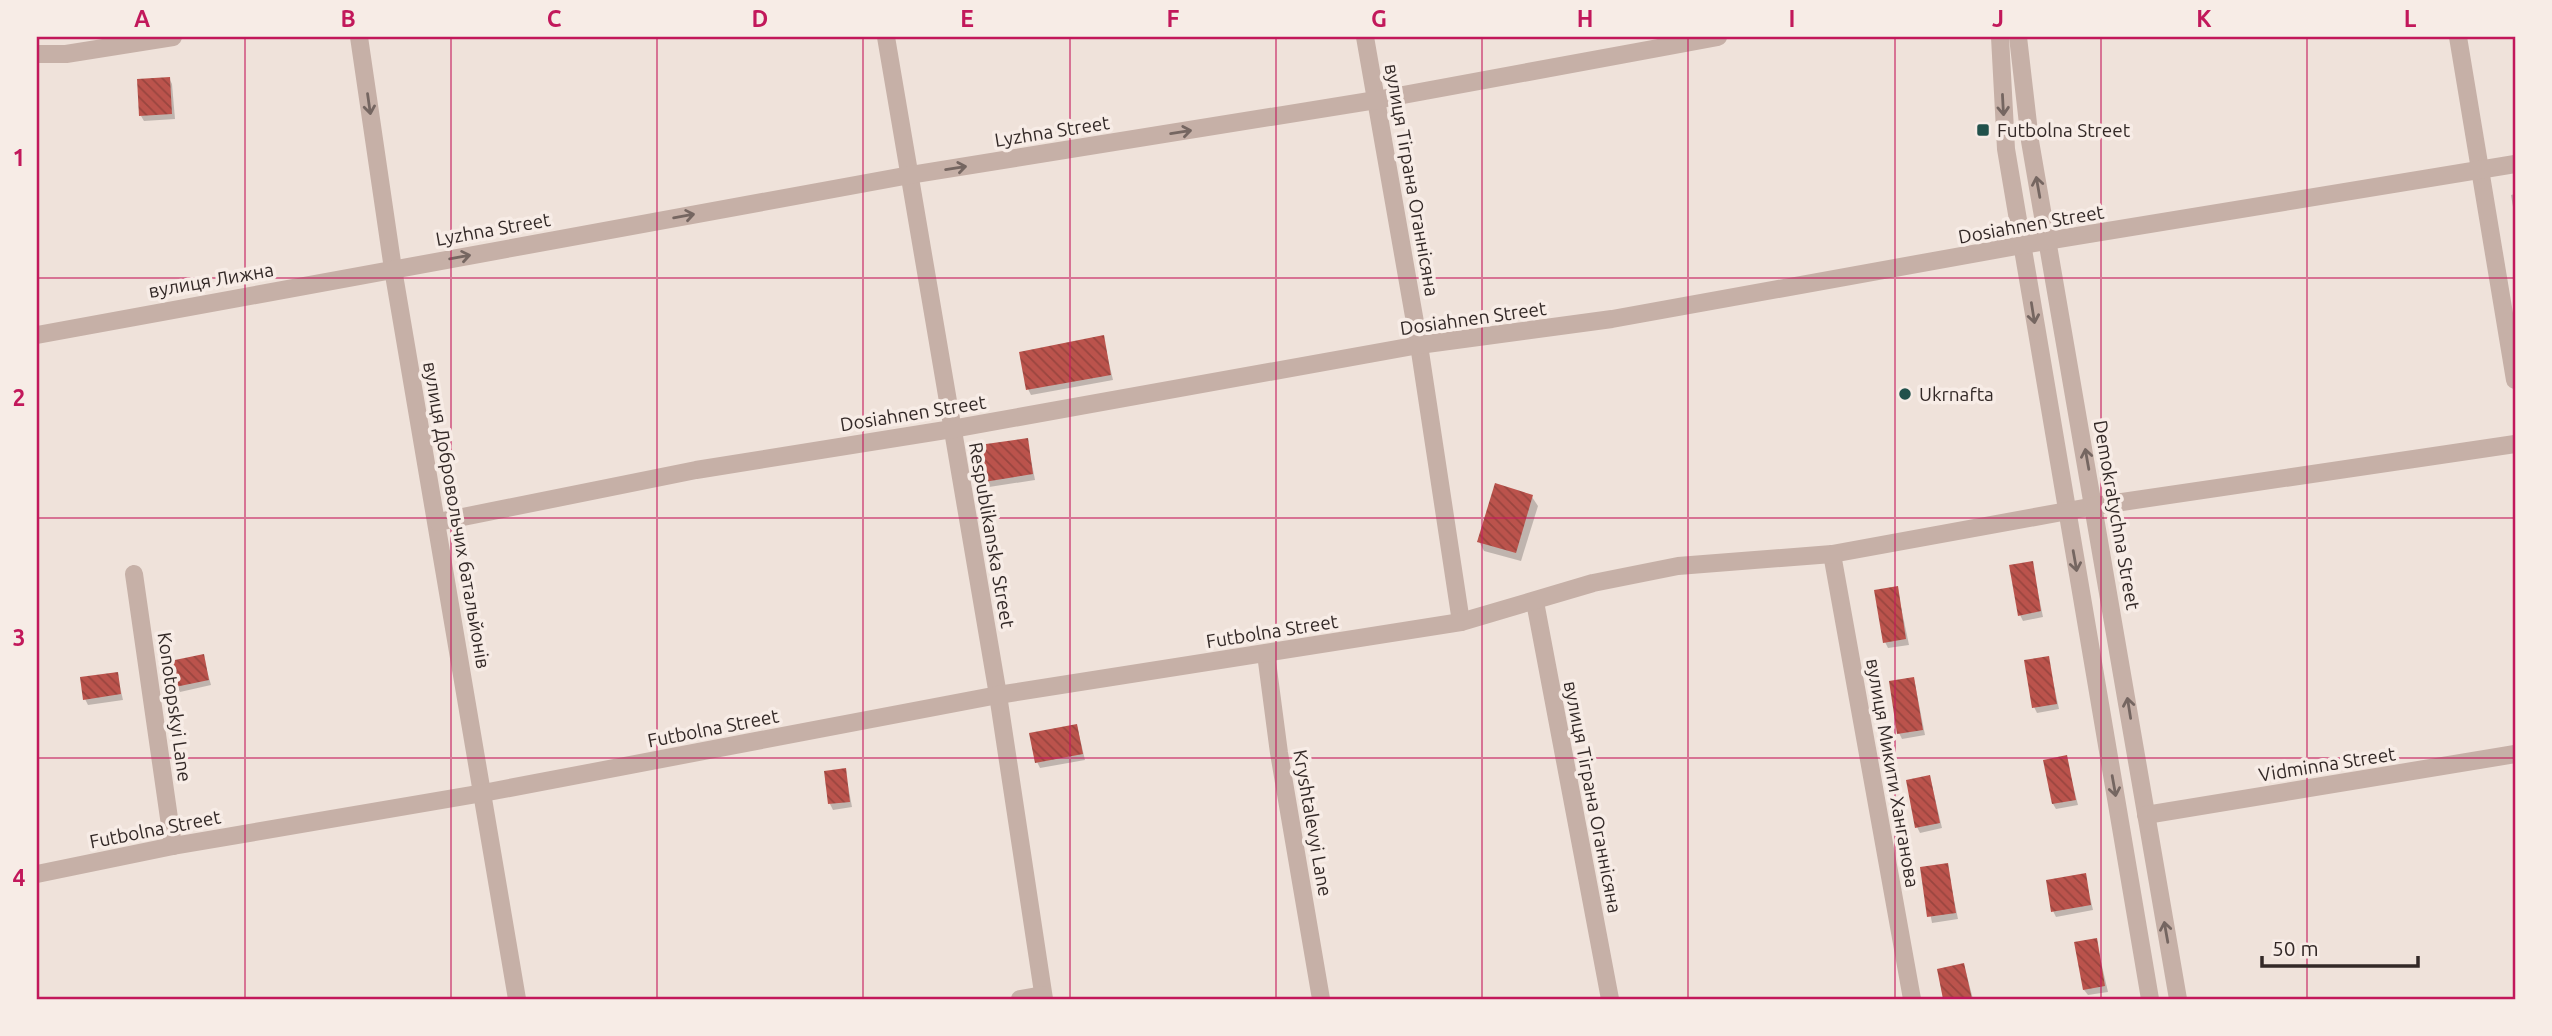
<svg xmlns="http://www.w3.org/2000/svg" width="2552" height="1036" font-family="Ubuntu,sans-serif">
  <defs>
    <pattern id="building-back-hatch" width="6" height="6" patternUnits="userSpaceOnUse" patternTransform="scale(1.75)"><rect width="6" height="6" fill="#bb534c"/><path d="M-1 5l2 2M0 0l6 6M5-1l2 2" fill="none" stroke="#99453f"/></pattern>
  </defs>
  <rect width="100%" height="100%" fill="#efe2da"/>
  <g fill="#0003">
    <path d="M169,78l3,6 3,35 -31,2 -3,-5z"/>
    <path d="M2515,194v25l-4,-24z"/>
    <path d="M1103,337l10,43 -82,15 -3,-6z"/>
    <path d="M1027,439l8,41 -46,7 -3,-6z"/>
    <path d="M1532,497l6,9 -17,55 -37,-10 -5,-10z"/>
    <path d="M2032,563l11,54 -20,4 -3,-6z"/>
    <path d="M1897,588l12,57 -21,3 -3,-6z"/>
    <path d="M203,656l8,29 -31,7 -3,-6z"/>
    <path d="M2048,658l11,51 -22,4 -3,-6z"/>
    <path d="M117,673l6,27 -35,5 -3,-6z"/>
    <path d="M1914,679l11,56 -23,4 -3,-6z"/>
    <path d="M1077,726l8,34 -45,8 -3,-6z"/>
    <path d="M2066,757l12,48 -22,4 -3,-5z"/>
    <path d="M845,770l7,37 -19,3 -3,-6z"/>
    <path d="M1930,777l12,51 -22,5 -3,-6z"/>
    <path d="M1947,865l11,54 -26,4 -10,-54z"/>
    <path d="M2085,875l8,35 -37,7 -3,-6z"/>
    <path d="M2096,940l12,52 -20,3 -4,-5z"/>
    <path d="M1964,965l9,34h-28l-6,-29z"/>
  </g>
  <g fill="url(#building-back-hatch)">
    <path d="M170,77l2,37 -33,2 -2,-37z"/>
    <path d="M1104,335l7,40 -85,15 -7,-38z"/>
    <path d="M1028,438l5,36 -49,8 -5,-37z"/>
    <path d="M1495,483l38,12 -17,58 -39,-11z"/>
    <path d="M2033,561l8,50 -23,5 -9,-51z"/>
    <path d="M1898,586l8,53 -23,4 -9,-53z"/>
    <path d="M204,654l5,26 -34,7 -5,-26z"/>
    <path d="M2049,656l8,48 -25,4 -8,-48z"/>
    <path d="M118,672l3,22 -38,6 -3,-23z"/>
    <path d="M1914,677l9,53 -26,4 -8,-53z"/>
    <path d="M1077,724l6,30 -48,9 -6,-30z"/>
    <path d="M2067,755l9,45 -24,4 -9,-44z"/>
    <path d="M846,768l4,34 -22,2 -4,-33z"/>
    <path d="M1930,775l10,48 -25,5 -9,-48z"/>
    <path d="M1948,863l8,50 -29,4 -7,-50z"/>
    <path d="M2086,873l5,32 -40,7 -5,-32z"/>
    <path d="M2097,938l8,48 -22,4 -9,-48z"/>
    <path d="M1964,963l8,36h-29l-6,-30z"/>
  </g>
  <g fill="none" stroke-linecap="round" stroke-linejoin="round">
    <g stroke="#c6b0a7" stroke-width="18">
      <path d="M359,37l34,232 124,730"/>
      <path d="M886,37l112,658 46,304"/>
      <path d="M1365,37l54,308 42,277"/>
      <path d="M2000,37l6,112 144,850"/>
      <path d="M2018,37l12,104 148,858"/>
      <path d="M2458,37l57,343"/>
      <path d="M37,54h29l107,-17"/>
      <path d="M37,335l873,-160 466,-75 342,-63"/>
      <path d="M438,522l258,-52 256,-41 467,-84 193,-26 410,-74 493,-81"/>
      <path d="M1832,554l80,445"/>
      <path d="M134,574l39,272"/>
      <path d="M1535,602l75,397"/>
      <path d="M1266,654l13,99 42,246"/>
      <path d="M2146,815l369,-61"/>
      <path d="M37,874l136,-28 310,-53 515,-98 463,-73 132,-39 85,-17 154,-12 263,-48 420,-62"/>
      <path d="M1020,999l23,-4"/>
    </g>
  </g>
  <defs><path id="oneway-shaft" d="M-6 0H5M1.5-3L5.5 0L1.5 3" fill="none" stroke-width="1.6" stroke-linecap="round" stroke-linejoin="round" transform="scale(1.75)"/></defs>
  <g stroke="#756661">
    <use href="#oneway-shaft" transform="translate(369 104) rotate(82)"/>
    <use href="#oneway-shaft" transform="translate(2003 105) rotate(87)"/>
    <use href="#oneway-shaft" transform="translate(1181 132) rotate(-9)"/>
    <use href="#oneway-shaft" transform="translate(956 168) rotate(-9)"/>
    <use href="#oneway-shaft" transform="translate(2038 187) rotate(-100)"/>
    <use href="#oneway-shaft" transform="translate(684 216) rotate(-10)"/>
    <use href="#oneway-shaft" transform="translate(460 257) rotate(-10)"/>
    <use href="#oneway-shaft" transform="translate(2033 313) rotate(81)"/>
    <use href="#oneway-shaft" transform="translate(2087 459) rotate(-100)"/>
    <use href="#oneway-shaft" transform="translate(2075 561) rotate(80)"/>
    <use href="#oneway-shaft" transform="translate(2129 708) rotate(-99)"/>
    <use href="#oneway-shaft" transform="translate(2114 786) rotate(80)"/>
    <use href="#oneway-shaft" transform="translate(2166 932) rotate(-100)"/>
  </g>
  <path fill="none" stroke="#c2185b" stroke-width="2" stroke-opacity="0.55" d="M245,37v962M451,37v962M657,37v962M863,37v962M1070,37v962M1276,37v962M1482,37v962M1688,37v962M1895,37v962M2101,37v962M2307,37v962M37,278h2478M37,518h2478M37,758h2478"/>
  <g fill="#21514b" stroke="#f7ece6" stroke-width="2.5">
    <rect x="1976" y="123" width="14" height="14" rx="3.5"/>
    <circle cx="1905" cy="394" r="7"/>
  </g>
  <g text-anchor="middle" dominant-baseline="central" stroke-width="7" stroke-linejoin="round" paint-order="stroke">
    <g font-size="19" fill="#332927" stroke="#f7ece6" text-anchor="start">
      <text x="1997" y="130">Futbolna Street</text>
      <text x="1919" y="394">Ukrnafta</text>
    </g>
    <g font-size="19" fill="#332927" stroke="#f7ece6">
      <text transform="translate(1052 131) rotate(-9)">Lyzhna Street</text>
      <text transform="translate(1412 180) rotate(80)">вулиця Тіграна Оганнісяна</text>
      <text transform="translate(2031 224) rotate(-10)">Dosiahnen Street</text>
      <text transform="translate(493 229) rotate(-10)">Lyzhna Street</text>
      <text transform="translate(211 280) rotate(-10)">вулиця Лижна</text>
      <text transform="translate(1473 318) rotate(-8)">Dosiahnen Street</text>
      <text transform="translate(913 413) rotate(-9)">Dosiahnen Street</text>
      <text transform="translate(457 515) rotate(80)">вулиця Добровольчих батальйонів</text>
      <text transform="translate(2117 515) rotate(80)">Demokratychna Street</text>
      <text transform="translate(992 535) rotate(80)">Respublikanska Street</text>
      <text transform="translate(1272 631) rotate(-9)">Futbolna Street</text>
      <text transform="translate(175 707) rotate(82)">Konotopskyi Lane</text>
      <text transform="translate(713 728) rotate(-11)">Futbolna Street</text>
      <text transform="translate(2327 764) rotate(-9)">Vidminna Street</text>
      <text transform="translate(1893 773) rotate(80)">вулиця Микити Ханганова</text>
      <text transform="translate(1593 797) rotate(79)">вулиця Тіграна Оганнісяна</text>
      <text transform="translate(1313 823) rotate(80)">Kryshtalevyi Lane</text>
      <text transform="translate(155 829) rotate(-11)">Futbolna Street</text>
    </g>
  </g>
  <rect width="2552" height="1036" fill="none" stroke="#f7ece6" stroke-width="77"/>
  <path d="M2262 956v10h156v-10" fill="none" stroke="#332927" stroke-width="3.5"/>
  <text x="2272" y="956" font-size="21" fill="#332927" stroke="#f7ece6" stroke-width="5" paint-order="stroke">50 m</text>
  <rect x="38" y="38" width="2476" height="960" fill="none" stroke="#c2185b" stroke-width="2.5"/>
  <g font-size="23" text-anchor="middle" font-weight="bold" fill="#c2185b">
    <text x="142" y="27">A</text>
    <text x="348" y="27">B</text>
    <text x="554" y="27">C</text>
    <text x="760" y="27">D</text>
    <text x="967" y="27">E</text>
    <text x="1173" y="27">F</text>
    <text x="1379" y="27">G</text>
    <text x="1585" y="27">H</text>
    <text x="1792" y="27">I</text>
    <text x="1998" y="27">J</text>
    <text x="2204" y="27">K</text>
    <text x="2410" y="27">L</text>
    <text x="19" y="166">1</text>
    <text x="19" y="406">2</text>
    <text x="19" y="646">3</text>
    <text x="19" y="886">4</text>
  </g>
</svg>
